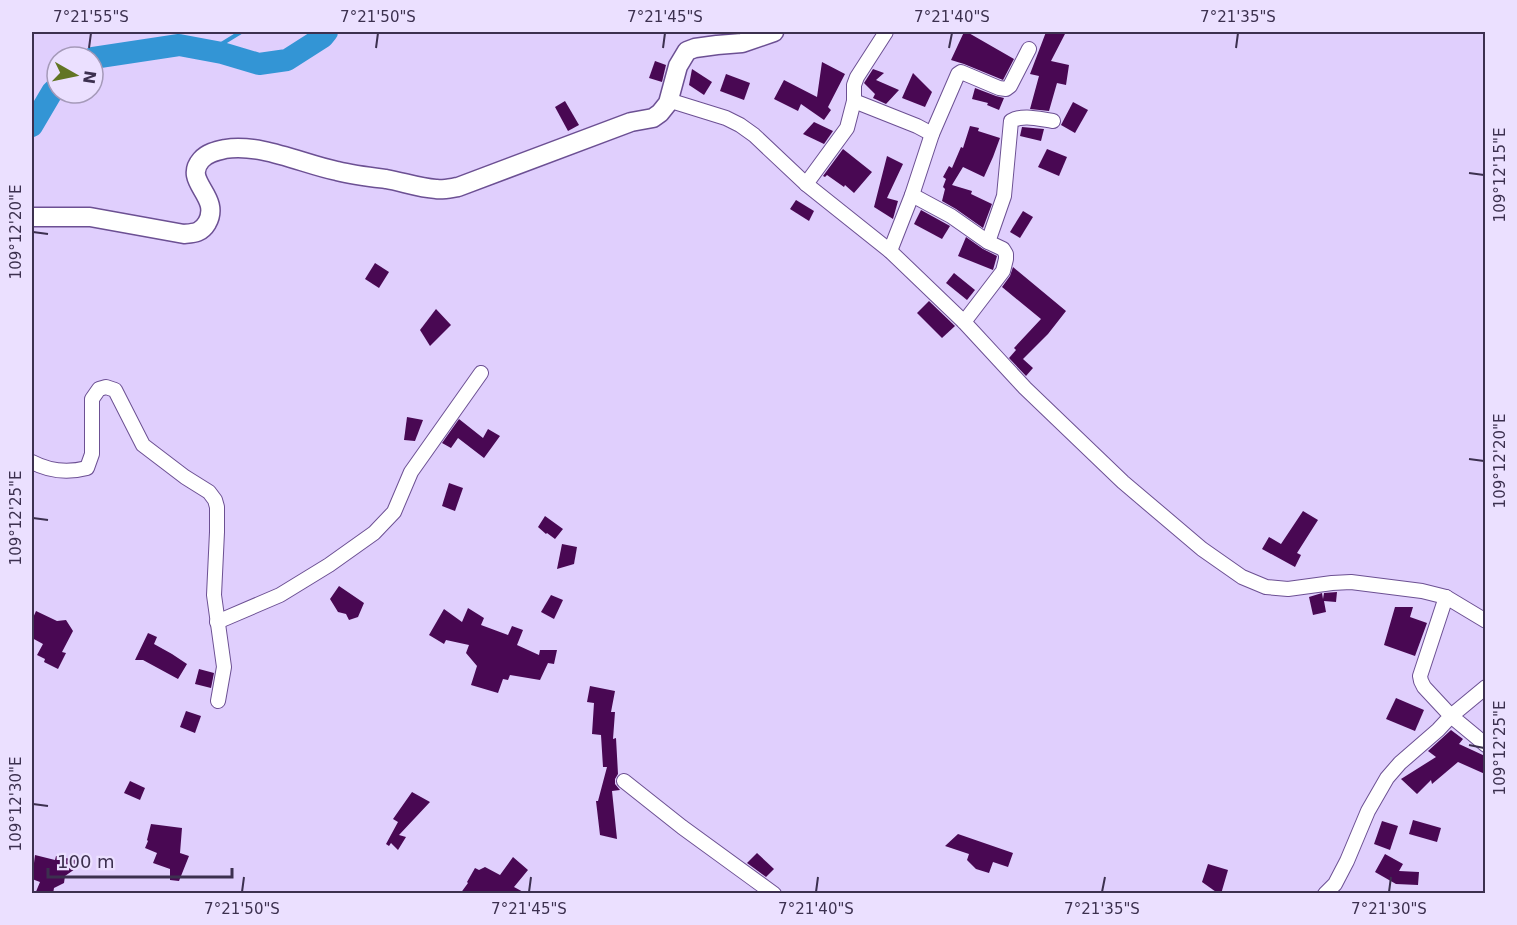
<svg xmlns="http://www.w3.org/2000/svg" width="1517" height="925" font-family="'DejaVu Sans',sans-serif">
  <rect width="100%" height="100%" fill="#e0cffd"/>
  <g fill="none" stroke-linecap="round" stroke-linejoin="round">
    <path stroke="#3395d5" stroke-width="4" d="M210,51l31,-19"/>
    <g stroke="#3395d5" stroke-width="22">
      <path d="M93,58l86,-13 43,8 37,11 28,-4 36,-23 4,-5"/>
      <path d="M32,126l20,-34 5,-5"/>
    </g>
  </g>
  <g fill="#490853">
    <path d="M964,32h3l47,27 -11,21 -39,-16 -13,-4z"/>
    <path d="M1046,32h20l-15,29 18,4 -3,20 -9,-2 -8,28 -19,-2 9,-33 -9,-2z"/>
    <path d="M655,61l11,4 -4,17 -13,-4z"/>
    <path d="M822,62l23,12 -17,33 3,3 -7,10 -23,-16 -3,7 -24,-12 10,-19 33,17z"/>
    <path d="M692,69l20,13 -8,13 -15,-10z"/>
    <path d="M873,69l11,4 -8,7 23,10 -13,14 -13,-6 2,-4 -11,-11z"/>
    <path d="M913,73l19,19 -7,15 -23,-9z"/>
    <path d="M726,74l24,9 -6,17 -24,-9z"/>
    <path d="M975,88l21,8 8,2 -5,12 -12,-5 1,-2 -16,-4z"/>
    <path d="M565,101l14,24 -11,6 -13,-24z"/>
    <path d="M1073,102l15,8 -13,23 -14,-8z"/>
    <path d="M814,122l19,9 -9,13 -21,-10z"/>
    <path d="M970,126l9,2 -1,3 22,7 -7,19 -9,20 -21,-10 -11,18 20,6 -1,3 21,10 -9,24 -27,-19 -14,-8 3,-12 -2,-2 3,-8 -3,-2 6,-11 3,2 9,-21 2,1z"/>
    <path d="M1022,127l22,2 -3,12 -21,-5z"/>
    <path d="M843,149l29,23 -18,21 -9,-8 -1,2 -17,-12 -2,2 -2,-1z"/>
    <path d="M1047,149l20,8 -8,19 -21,-9z"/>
    <path d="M887,156l16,8 -16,34 11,3 -5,18 -19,-12z"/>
    <path d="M796,200l18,11 -5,10 -19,-12z"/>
    <path d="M921,210l29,16 -8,13 -28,-15z"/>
    <path d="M1023,211l10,6 -13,21 -10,-6z"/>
    <path d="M966,237l17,12 14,7 -4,14 -35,-14z"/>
    <path d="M375,263l14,9 -10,16 -14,-9z"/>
    <path d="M1013,267l53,44 -18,23 -25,25 10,9 -7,8 -17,-18 7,-8 -2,-2 27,-29 -39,-32 8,-11z"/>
    <path d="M954,273l21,17 -8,10 -21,-17z"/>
    <path d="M929,301l26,25 -13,12 -25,-25z"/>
    <path d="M436,309l15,16 -21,21 -10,-16z"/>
    <path d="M407,417l16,3 -8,21 -11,-1z"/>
    <path d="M459,419l24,19 5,-9 12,7 -16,22 -26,-20 -7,10 -9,-5z"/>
    <path d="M449,483l14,5 -8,23 -13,-5z"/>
    <path d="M1303,511l15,9 -21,33 4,2 -6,12 -33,-18 7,-12 12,7z"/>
    <path d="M545,516l18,13 -8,10 -8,-6 -1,1 -8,-7z"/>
    <path d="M562,544l15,3 -3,17 -17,5z"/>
    <path d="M339,586l25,17 -6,14 -9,3 -3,-6 -8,-2 -8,-13z"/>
    <path d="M1337,592l-1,10 -12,-1 2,11 -13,3 -4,-18 13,-4 1,6 1,-6z"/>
    <path d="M551,595l12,5 -9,19 -13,-7z"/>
    <path d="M1395,607h18l-3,10 17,6 -12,33 -31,-11z"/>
    <path d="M468,608l16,10 -3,7 27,10 4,-9 11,4 -6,15 22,10 1,-5h17l-3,14 -6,-1 -8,17 -30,-5 -2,5 -5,-1 -5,14 -27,-8 6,-19 -11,-13 3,-8 -23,-5 -2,4 -15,-9 15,-26 18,13z"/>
    <path d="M36,611l21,10 9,-1 7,11 -11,21 4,1 -8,16 -14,-7 1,-3 -8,-4 6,-11 -11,-6v-18z"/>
    <path d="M148,633l9,4 -3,7 18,10 15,10 -9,15 -35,-19h-8z"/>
    <path d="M199,669l15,4 -3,15 -16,-4z"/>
    <path d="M590,686l25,5 -4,21h4l-2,27 3,-1 2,36 -3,5v5l5,6 -8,1 5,48 -17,-4 -4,-34h2l9,-34h-4l-2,-32 -9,-1 2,-31 -7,-1z"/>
    <path d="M1396,698l28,12 -9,21 -29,-12z"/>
    <path d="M186,711l15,5 -6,17 -15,-6z"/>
    <path d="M1451,730l12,9 -4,5 26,12v18l-27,-12 -26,22 -1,-4 -14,14 -16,-15 35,-22 -8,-6z"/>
    <path d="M130,781l15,7 -5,12 -16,-7z"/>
    <path d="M412,792l18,10 -31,33 7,2 -8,13 -7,-7 -2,3 -3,-2 12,-22 -5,-3z"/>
    <path d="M1413,820l28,8 -4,14 -28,-8z"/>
    <path d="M1382,821l16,5 -8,24 -16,-6z"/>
    <path d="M151,824l31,4 -2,25 9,3 -10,25 -9,-1v-11l-17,-6 4,-10 -12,-5 3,-7 -1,-1z"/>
    <path d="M958,834l55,19 -5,14 -15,-5 -4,11 -13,-4 -9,-9 2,-6 -24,-8z"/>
    <path d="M757,853l17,16 -8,8 -19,-14z"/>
    <path d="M1385,854l18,10 -4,7 20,1 -1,13 -22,-1 -21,-12z"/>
    <path d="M35,855l20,5 1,-4 29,6 -20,14 -1,7 -10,5 -1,6h-18l5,-12 -8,-3z"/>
    <path d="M513,857l15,13 -14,17 13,7h-67l8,-11 -1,-1 8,-14 4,2 6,-3 15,8z"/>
    <path d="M1208,864l20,6 -7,24h-2l-17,-12z"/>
  </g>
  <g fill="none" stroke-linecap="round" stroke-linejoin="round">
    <g stroke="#6c5093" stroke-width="16">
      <g id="street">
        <path d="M668,100l58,18 14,7 14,10 52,49 84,67 74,71 61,66 98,94 79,67 40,28 24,10 22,2 44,-6 19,-1 71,9 24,6 40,24"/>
        <path d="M854,101l63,25 15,8"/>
        <path d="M806,184l41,-56 7,-27v-16l3,-8 29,-45"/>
        <path d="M912,195l39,21 37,26 15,7 3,5v5l-3,12 -39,51"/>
        <path d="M988,242l16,-46 7,-75c12,-7 28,-2 42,0"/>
        <path d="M890,251l22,-56 20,-61 26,-60 3,-2 38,16 7,1 4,-3 19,-37"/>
        <path d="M32,462c17,9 36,11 55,6l5,-14v-55l7,-10 7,-2 9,3 28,55 42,32 24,15 6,8 2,7v25l-3,63 10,72 -6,34"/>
        <path d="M217,622l63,-27 49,-30 45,-32 20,-21 17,-40 70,-99"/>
        <path d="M1486,687l-35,29 35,29"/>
        <path d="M624,781l58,46 92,67"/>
        <path d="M1325,894l10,-10 12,-23 21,-50 19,-33 13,-15 38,-33 13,-14 -27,-29 -3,-6 -1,-5 26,-79"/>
      </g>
    </g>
    <g stroke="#6c5093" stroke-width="21">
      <path id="secondary" d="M32,217h58l94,17c10,-1 17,-1 23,-11 15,-27 -25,-41 -6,-63 6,-7 15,-9 24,-11 35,-6 78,15 112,22 16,4 33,6 49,8 17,3 33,9 50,10 7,1 15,-1 22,-2l173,-65 22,-4 7,-5 8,-10 10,-37 9,-15 8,-3 22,-3 25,-2 32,-11"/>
    </g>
    <use href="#street" stroke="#fff" stroke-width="14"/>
    <use href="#secondary" stroke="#fff" stroke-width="18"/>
  </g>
  <path fill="none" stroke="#3c304f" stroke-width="2" d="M89,48l2,-15M376,48l2,-15M663,48l2,-15M949,48l3,-15M1236,48l2,-15M1469,173l15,2M33,232l15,2M1469,459l15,2M33,518l15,2M1469,745l15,3M33,804l15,2M242,892l2,-15M529,892l2,-15M816,892l2,-15M1102,892l3,-15M1389,892l2,-15"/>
  <rect width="1517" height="925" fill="none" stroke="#ebe0ff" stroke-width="66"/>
  <g transform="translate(75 75) rotate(99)"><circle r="28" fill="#ebe0ff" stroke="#a59ab9" stroke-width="1.5"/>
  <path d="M0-4.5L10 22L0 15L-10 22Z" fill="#627524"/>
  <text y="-9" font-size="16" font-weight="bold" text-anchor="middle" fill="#3c304f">N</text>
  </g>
  <path d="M48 868v9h184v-9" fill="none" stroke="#3c304f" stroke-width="3"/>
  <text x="57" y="868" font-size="18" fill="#3c304f" stroke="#ebe0ff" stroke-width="4.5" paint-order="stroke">100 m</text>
  <rect x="33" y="33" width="1451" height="859" fill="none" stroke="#3c304f" stroke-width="2"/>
  <g font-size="15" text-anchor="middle" fill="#3c304f">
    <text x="91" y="22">7°21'55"S</text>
    <text x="378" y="22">7°21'50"S</text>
    <text x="665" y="22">7°21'45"S</text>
    <text x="952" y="22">7°21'40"S</text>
    <text x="1238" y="22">7°21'35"S</text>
    <text transform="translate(1500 175) rotate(-90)" y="5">109°12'15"E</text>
    <text transform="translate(16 232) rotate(-90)" y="5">109°12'20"E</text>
    <text transform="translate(1500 461) rotate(-90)" y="5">109°12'20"E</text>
    <text transform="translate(16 518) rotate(-90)" y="5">109°12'25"E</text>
    <text transform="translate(1500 748) rotate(-90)" y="5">109°12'25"E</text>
    <text transform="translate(16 804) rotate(-90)" y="5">109°12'30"E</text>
    <text x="242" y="914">7°21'50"S</text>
    <text x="529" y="914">7°21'45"S</text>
    <text x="816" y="914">7°21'40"S</text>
    <text x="1102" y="914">7°21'35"S</text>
    <text x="1389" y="914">7°21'30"S</text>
  </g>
</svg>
